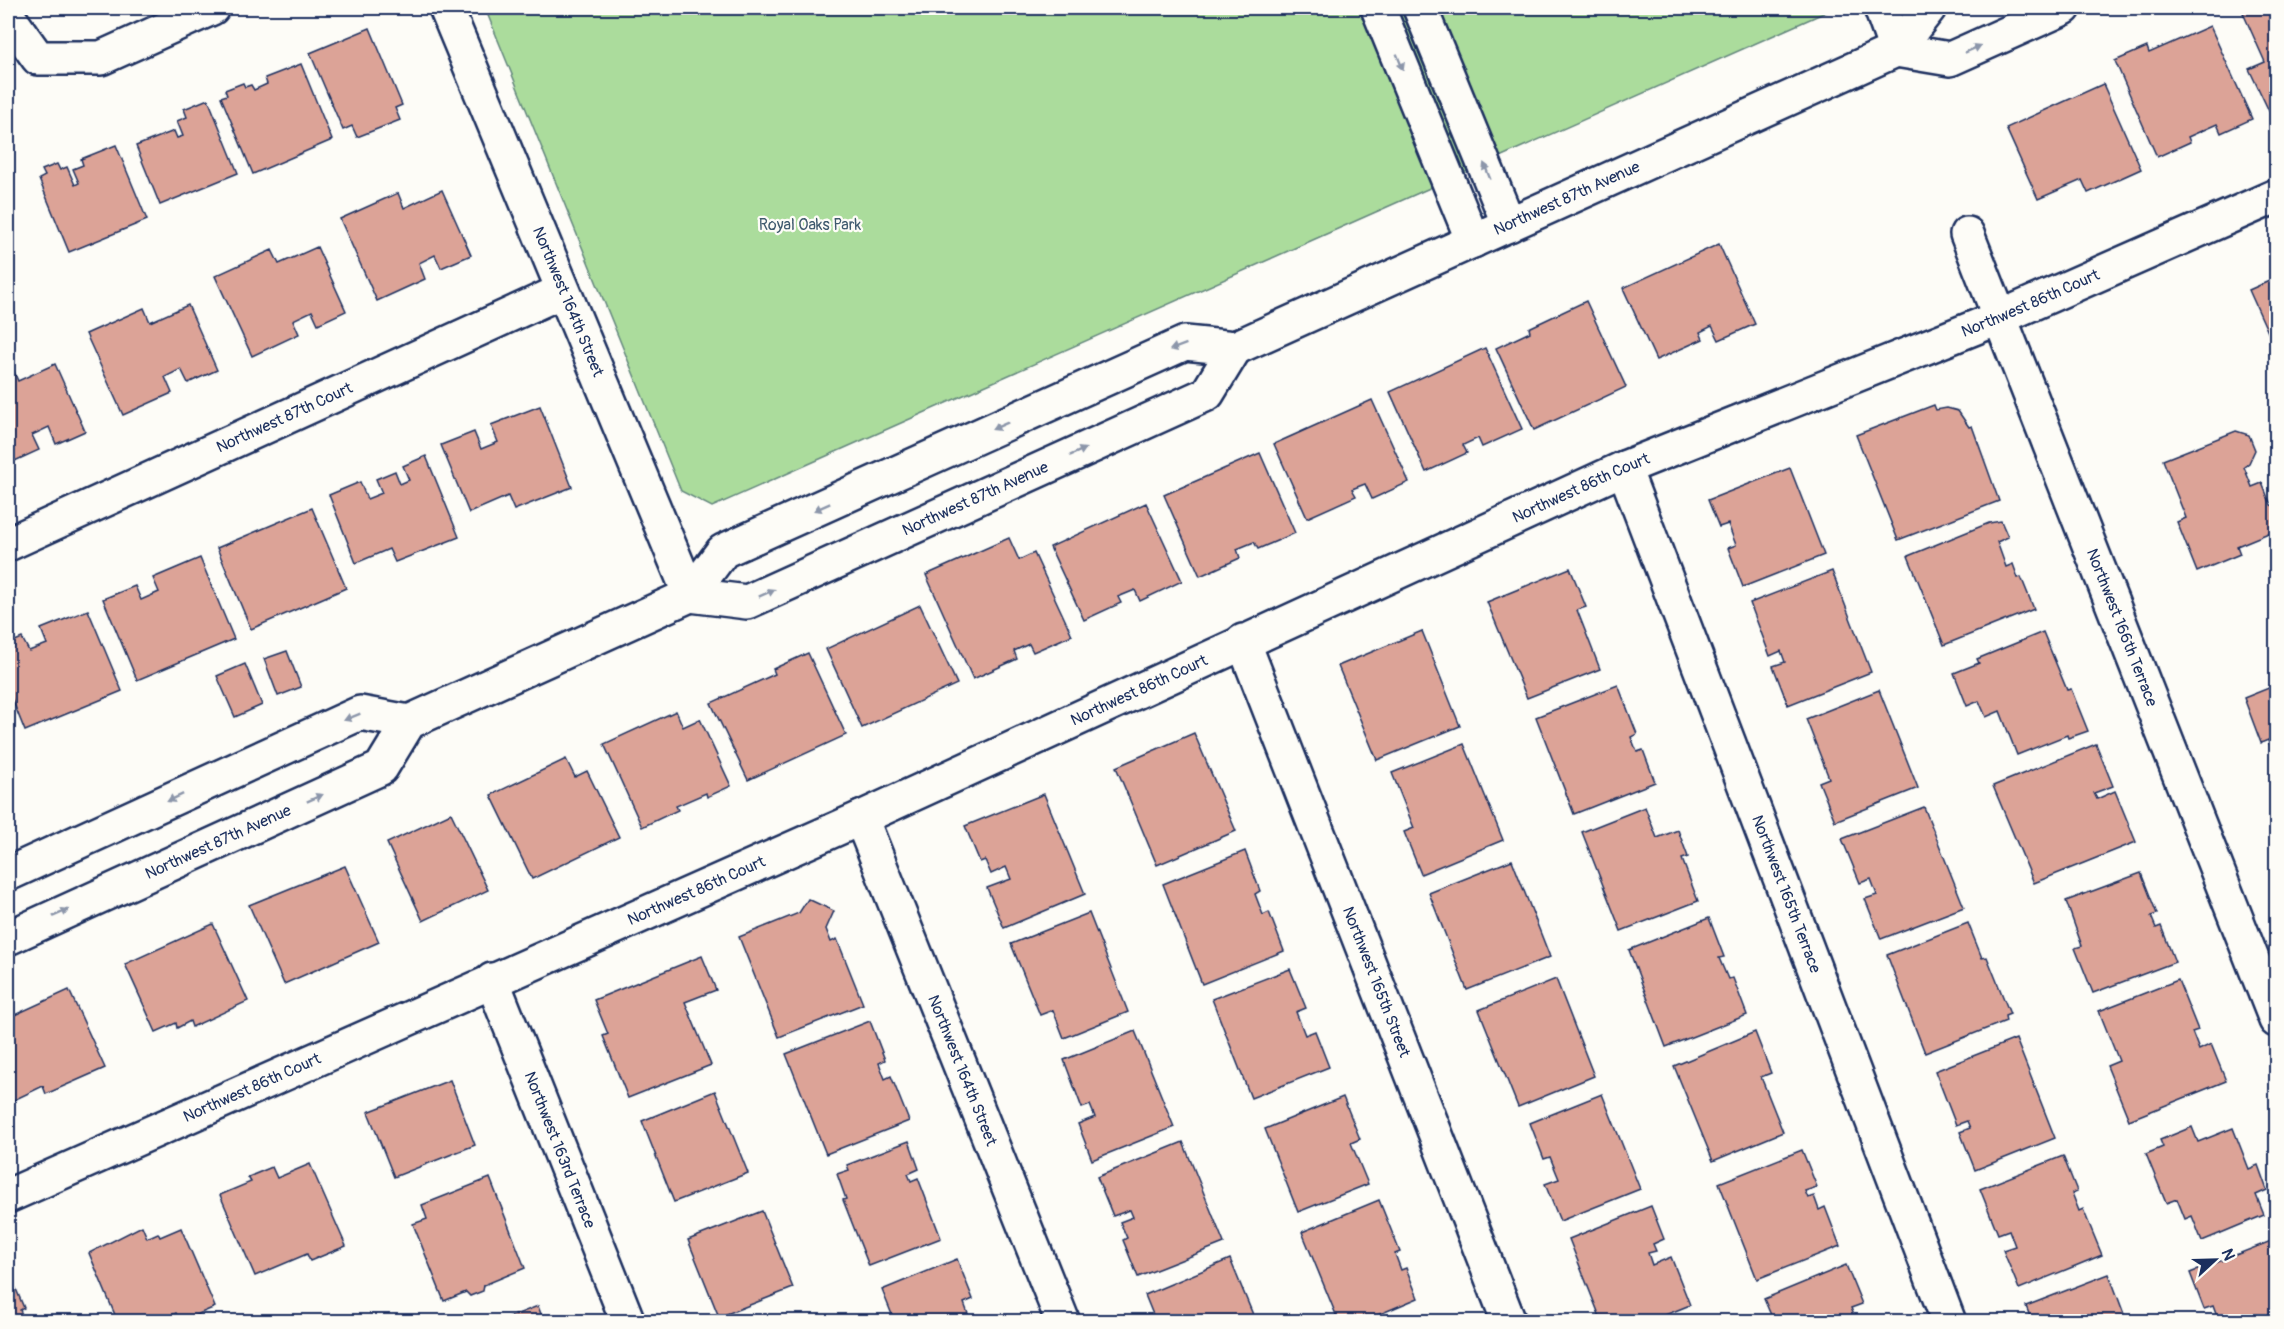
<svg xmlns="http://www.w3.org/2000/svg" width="2284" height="1329" font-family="Pangolin,sans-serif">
  <rect width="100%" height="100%" fill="#fdfcf7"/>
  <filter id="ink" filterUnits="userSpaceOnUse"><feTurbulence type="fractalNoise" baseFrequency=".0167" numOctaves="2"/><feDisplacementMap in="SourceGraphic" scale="12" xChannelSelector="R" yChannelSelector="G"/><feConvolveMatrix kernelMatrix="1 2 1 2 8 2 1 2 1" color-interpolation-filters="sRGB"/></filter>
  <g filter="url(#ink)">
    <path fill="#abdc9c" stroke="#63867d" stroke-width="1.5" d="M485,8h1350l-1123,499 -31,-16z"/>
    <g fill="#dca397" stroke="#1b2f5e" stroke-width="1.5">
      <path d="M2255,8h21v100l-7,3 -20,-42 16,-7 -22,-49z"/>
      <path d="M2210,26l42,93 -31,14 -4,-9 -29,13 2,5 -33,15 -42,-96 32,-14 2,6z"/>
      <path d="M370,28l32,77 -7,3 5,12 -43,17 -5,-11 -9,4 -33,-77z"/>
      <path d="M301,64l31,76 -79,34 -32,-77 6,-2 -2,-5 18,-7 2,4 6,-2 3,5 13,-6 -2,-6z"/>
      <path d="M2103,84l38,85 -53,24 -6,-13 -44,19 -32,-71z"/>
      <path d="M208,99l30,74 -78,32 -24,-59 38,-15 3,7 6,-2 -6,-15 10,-4 -3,-8z"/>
      <path d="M116,145l31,75 -78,32 -30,-73 6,-3 -3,-6 15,-6 3,6 7,-3 8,18 4,-2 -6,-14 10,-4 -2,-6z"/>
      <path d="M442,190l29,65 -30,13 -6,-13 -16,8 6,16 -48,22 -37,-82 58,-26 6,15z"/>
      <path d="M1719,244l36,80 -36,16 -7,-14 -12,6 3,7 -47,21 -33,-72z"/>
      <path d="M317,247l29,64 -28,13 -6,-13 -19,9 6,14 -47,22 -37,-80 57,-26 7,14z"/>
      <path d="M2276,278v72l-27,-60z"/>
      <path d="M1586,301l40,86 -92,43 -38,-82 34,-16 -1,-4z"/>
      <path d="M188,305l29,65 -29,13 -7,-14 -16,8 7,16 -49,22 -37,-81 58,-26 6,14z"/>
      <path d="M1485,348l37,81 -40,18 -4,-9 -15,7 4,8 -41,19 -36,-80z"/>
      <path d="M55,364l30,67 -29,13 -7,-17 -17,8 7,15 -31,14v-95l4,-2 6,14z"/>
      <path d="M1372,400l37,82 -37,17 -7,-15 -13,5 4,7 -49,22 -33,-74z"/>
      <path d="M1934,405l2,5 11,-2 11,3 11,16 3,-1 27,75 -101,39 -42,-105z"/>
      <path d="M540,406l32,81 -58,23 -6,-14 -39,17 -28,-68 33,-13 7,17 17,-7 -7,-17z"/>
      <path d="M2236,431l13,4 6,15 -6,13 -5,4 8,20 10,-4 9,22 5,2v23l-39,16 3,8 -43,18 -20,-50 9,-4 -23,-58z"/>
      <path d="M1260,453l35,80 -37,16 -4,-7 -17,7 3,9 -40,18 -36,-81z"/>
      <path d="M426,456l33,81 -64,25 -6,-13 -33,14 -27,-68 31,-13 7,17 15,-6 -6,-14 19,-8 5,13 9,-4 -6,-14z"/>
      <path d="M1790,468l34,87 -81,32 -15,-39 8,-3 -8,-21 -9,3 -11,-27z"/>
      <path d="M1146,503l36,78 -42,20 -5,-11 -17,7 3,6 -37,17 -34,-73z"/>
      <path d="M312,508l34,80 -95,41 -34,-81z"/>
      <path d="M2001,521l7,16 -11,5 9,25 7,-3 5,14 3,-1 13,32 -90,36 -36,-89 81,-33z"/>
      <path d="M1009,538l10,22 15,-7 38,82 -39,17 -4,-8 -15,7 3,8 -44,20 -47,-104z"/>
      <path d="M200,558l34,81 -97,41 -34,-81 32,-13 6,14 18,-8 -6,-14z"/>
      <path d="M1570,568l16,39 -9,3 23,59 -73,29 -40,-96z"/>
      <path d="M1832,571l39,101 -83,33 -15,-39 12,-4 -4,-11 -11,5 -20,-53z"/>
      <path d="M920,605l37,79 -95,44 -36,-79z"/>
      <path d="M88,610l34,81 -97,40 -17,-42v-45l14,-6 7,13 18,-7 -6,-15z"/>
      <path d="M1422,631l38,95 -83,34 -39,-94z"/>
      <path d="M2043,632l24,58 4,-1 17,42 -20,7 -1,-3 -50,20 -17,-44 -14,6 -7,-16 -12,5 -13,-33 25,-10 -2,-4z"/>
      <path d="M287,651l14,36 -23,9 -14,-37z"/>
      <path d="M808,653l38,82 -98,45 -37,-77 64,-29 -2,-5z"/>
      <path d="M245,664l17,41 -27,12 -18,-41z"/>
      <path d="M1618,685l19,49 -6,3 6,15 6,-2 12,32 -81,32 -38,-97z"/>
      <path d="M2276,685v78l-8,-23 -7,3 -17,-45z"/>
      <path d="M1879,690l39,98 -83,33 -16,-39 10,-4 -23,-59z"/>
      <path d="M676,711l7,16 17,-8 31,67 -24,11 -1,-4 -30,13 2,4 -36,17 -38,-83z"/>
      <path d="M1194,733l42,98 -79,34 -41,-98z"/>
      <path d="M1464,744l39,96 -82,34 -17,-42 10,-4 -22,-55z"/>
      <path d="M2096,744l17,42 -19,7 3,6 18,-8 21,51 -102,41 -41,-97z"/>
      <path d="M566,759l9,18 12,-6 32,66 -87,42 -41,-84z"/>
      <path d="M1044,794l41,100 -81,34 -17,-40 24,-9 -5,-12 -15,7 -6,-14 -5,2 -15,-36z"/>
      <path d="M1645,807l12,31 21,-8 10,27 -6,2 16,42 -77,30 -39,-99z"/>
      <path d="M1924,807l40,100 -83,32 -16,-40 12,-4 -6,-16 -11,4 -18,-44z"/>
      <path d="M451,813l37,77 -65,31 -36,-78z"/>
      <path d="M1245,851l15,40 -5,3 8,21 6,-3 15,39 -82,33 -39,-100z"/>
      <path d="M1512,860l38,97 -83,33 -38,-97z"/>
      <path d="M345,866l34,76 -95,42 -35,-79z"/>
      <path d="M2141,873l16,41 -6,2 5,12 5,-2 14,36 -82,31 -18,-45 7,-2 -16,-45z"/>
      <path d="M808,899l26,12 -8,18 5,13 6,-3 26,65 -84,33 -40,-100 60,-24z"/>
      <path d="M1089,913l39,99 -64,26 -11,-28 -13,5 -29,-71z"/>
      <path d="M1709,918l15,39 -5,1 9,21 5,-1 14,37 -81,32 -37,-97z"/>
      <path d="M1968,923l14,35 5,-1 23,57 -5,2 1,5 -81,32 -38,-98z"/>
      <path d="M213,924l35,77 -56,26 -2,-6 -13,7 -1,-5 -20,9 -31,-68z"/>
      <path d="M702,956l14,34 -31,12 26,63 -83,33 -25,-62 5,-2 -14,-34z"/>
      <path d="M1290,969l16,39 -10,4 9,23 10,-4 14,36 -78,31 -39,-99z"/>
      <path d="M1556,979l38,97 -76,31 -39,-97z"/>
      <path d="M2178,980l20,50 -6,2 7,18 12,-6 15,37 -97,39 -22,-54 12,-5 -20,-50z"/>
      <path d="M69,990l36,78 -59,26 -3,-8 -31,15 -4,-11v-72z"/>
      <path d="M870,1021l15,39 -6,3 6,16 6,-3 18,45 -83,33 -40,-100z"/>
      <path d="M1135,1031l39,96 -82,33 -14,-36 17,-7 -5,-12 -8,3 -18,-48z"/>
      <path d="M1755,1032l16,41 -10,4 22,55 -70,29 -39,-95z"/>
      <path d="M2016,1039l39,99 -80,32 -15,-38 10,-4 -3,-7 -11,4 -21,-54z"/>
      <path d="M450,1080l25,65 -81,32 -26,-65z"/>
      <path d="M715,1091l33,82 -74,29 -32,-81z"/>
      <path d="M1602,1094l38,95 -80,32 -15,-37 14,-5 -9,-22 -6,2 -14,-36z"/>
      <path d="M1343,1097l17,42 -9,4 17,41 -70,28 -33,-83z"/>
      <path d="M2192,1127l6,15 35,-14 16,41 9,-4 9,25 -11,5 8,20 -62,26 -10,-25 -7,3 -8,-20 -11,4 -20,-49 17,-7 -3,-7z"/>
      <path d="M909,1141l10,28 -11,5 3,7 7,-3 23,60 -72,28 -26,-66 3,-1 -9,-25 12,-4 -2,-5z"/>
      <path d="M1183,1142l41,101 -86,34 -15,-37 4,-2 -7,-16 13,-5 -3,-7 -17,6 -16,-39z"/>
      <path d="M1802,1150l15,37 -12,4 3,7 6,-2 5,14 6,-3 15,39 -83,33 -38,-96z"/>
      <path d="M2063,1156l14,35 -5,2 7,18 4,-2 19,46 -83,34 -16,-39 12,-4 -6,-16 -11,4 -18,-45z"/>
      <path d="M310,1164l36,82 -36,15 -3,-7 -52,22 -35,-81 31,-13 -3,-5 24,-10 5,11z"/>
      <path d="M490,1178l35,90 -41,17 -1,6 -13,5 -4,-4 -22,9 -31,-77 14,-5 -5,-14z"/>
      <path d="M1379,1200l21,52 -5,2 6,16 5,-2 12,30 -57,24h-22l-37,-90z"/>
      <path d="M1651,1206l13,33 -11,5 3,7 -8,2 4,12 19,-8 19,48 -42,17h-46l-33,-83z"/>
      <path d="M762,1211l31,77 -74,29 -31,-77z"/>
      <path d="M142,1226l5,12 11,-5 2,4 21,-9 34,79 -35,15 -4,-9 -20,9h-38l-29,-69z"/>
      <path d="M2276,1239v83h-57l-6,-16 -9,3 -14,-36z"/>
      <path d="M957,1259l16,40 -9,4 7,19h-76l-13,-32z"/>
      <path d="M1230,1259l26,63h-100l-11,-27z"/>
      <path d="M1846,1265l16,39 -11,4 6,14h-83l-10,-23z"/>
      <path d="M2109,1274l18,48h-95l-6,-16z"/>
      <path d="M11,1277l13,31 -4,2 5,12h-17v-44z"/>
      <path d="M538,1306l6,16h-47z"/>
    </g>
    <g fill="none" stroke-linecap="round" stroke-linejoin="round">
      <g stroke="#1b2f5e" stroke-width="38">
        <g id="minor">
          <path id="s1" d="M446,8l244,587"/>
          <path d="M1378,8l95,233"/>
          <path d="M1420,8l89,217"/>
          <path d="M1881,8l15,42"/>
          <path d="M8,16l30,42h63l111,-50"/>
          <path d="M1896,50l54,9 114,-51"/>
          <path id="s2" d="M1967,234l309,786"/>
          <path id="s3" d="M1624,468l325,854"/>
          <path id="s4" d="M8,544l554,-253"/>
          <path id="s5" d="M690,595l57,7 460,-208 28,-46"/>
          <path id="s6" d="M1243,641l266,681"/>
          <path id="s7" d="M861,818l202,504"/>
          <path d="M8,874l352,-161 49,9"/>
          <path id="s8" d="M8,938l373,-170 28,-46 281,-127 33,-44 462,-208 50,5 661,-298 33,-42"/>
          <path id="s9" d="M492,980l136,342"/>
          <path id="s10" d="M8,1196l853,-378 763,-350 377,-151 275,-121"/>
        </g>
      </g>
      <use href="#minor" stroke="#fdfcf7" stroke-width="33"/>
    </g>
    <defs><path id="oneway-solid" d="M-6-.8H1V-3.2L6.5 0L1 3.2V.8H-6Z" transform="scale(1.5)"/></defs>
    <g fill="#8c96aa">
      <use href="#oneway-solid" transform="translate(1973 49) rotate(-24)"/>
      <use href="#oneway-solid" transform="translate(1400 62) rotate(68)"/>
      <use href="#oneway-solid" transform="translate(1487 171) rotate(-112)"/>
      <use href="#oneway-solid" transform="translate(1178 347) rotate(160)"/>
      <use href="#oneway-solid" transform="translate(1000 426) rotate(156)"/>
      <use href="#oneway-solid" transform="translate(1078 452) rotate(-24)"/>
      <use href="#oneway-solid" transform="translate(822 507) rotate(156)"/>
      <use href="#oneway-solid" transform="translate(767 593) rotate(-24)"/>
      <use href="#oneway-solid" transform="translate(352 717) rotate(158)"/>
      <use href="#oneway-solid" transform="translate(175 798) rotate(155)"/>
      <use href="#oneway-solid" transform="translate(315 798) rotate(-24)"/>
      <use href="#oneway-solid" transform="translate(61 913) rotate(-24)"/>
    </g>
  </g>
  <g text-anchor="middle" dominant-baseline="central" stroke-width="4.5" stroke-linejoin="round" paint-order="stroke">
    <g font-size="16" fill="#1b2f5e" stroke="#fdfcf7">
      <text stroke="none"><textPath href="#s8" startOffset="1748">Northwest 87th Avenue</textPath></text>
      <text stroke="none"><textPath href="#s1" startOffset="318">Northwest 164th Street</textPath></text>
      <text stroke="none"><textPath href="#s10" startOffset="2211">Northwest 86th Court</textPath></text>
      <text stroke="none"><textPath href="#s4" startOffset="304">Northwest 87th Court</textPath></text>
      <text stroke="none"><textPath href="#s10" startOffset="1725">Northwest 86th Court</textPath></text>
      <text stroke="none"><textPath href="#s5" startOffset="308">Northwest 87th Avenue</textPath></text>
      <text stroke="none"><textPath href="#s2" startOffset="423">Northwest 166th Terrace</textPath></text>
      <text stroke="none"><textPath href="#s10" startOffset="1239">Northwest 86th Court</textPath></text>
      <text stroke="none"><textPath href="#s8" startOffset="231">Northwest 87th Avenue</textPath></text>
      <text stroke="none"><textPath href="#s10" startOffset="753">Northwest 86th Court</textPath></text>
      <text stroke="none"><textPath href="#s3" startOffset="456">Northwest 165th Terrace</textPath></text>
      <text stroke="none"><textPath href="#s6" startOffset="366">Northwest 165th Street</textPath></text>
      <text stroke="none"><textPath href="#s7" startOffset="272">Northwest 164th Street</textPath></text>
      <text stroke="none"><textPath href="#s10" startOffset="267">Northwest 86th Court</textPath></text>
      <text stroke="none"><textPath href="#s9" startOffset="183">Northwest 163rd Terrace</textPath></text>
    </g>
    <g font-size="16" fill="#3f5a6e" stroke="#fdfcf7">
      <text x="810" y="225">Royal Oaks Park</text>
    </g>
  </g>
  <rect width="2284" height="1329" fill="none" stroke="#fdfcf7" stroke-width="30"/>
  <rect x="15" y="15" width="2254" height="1299" fill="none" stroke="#1b2f5e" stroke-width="2" filter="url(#ink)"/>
  <g transform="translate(2215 1260) rotate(68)" stroke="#fdfcf7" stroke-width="4.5" paint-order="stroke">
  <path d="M0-4.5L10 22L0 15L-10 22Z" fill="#1b2f5e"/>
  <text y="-9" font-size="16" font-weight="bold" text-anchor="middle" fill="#1b2f5e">N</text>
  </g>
</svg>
